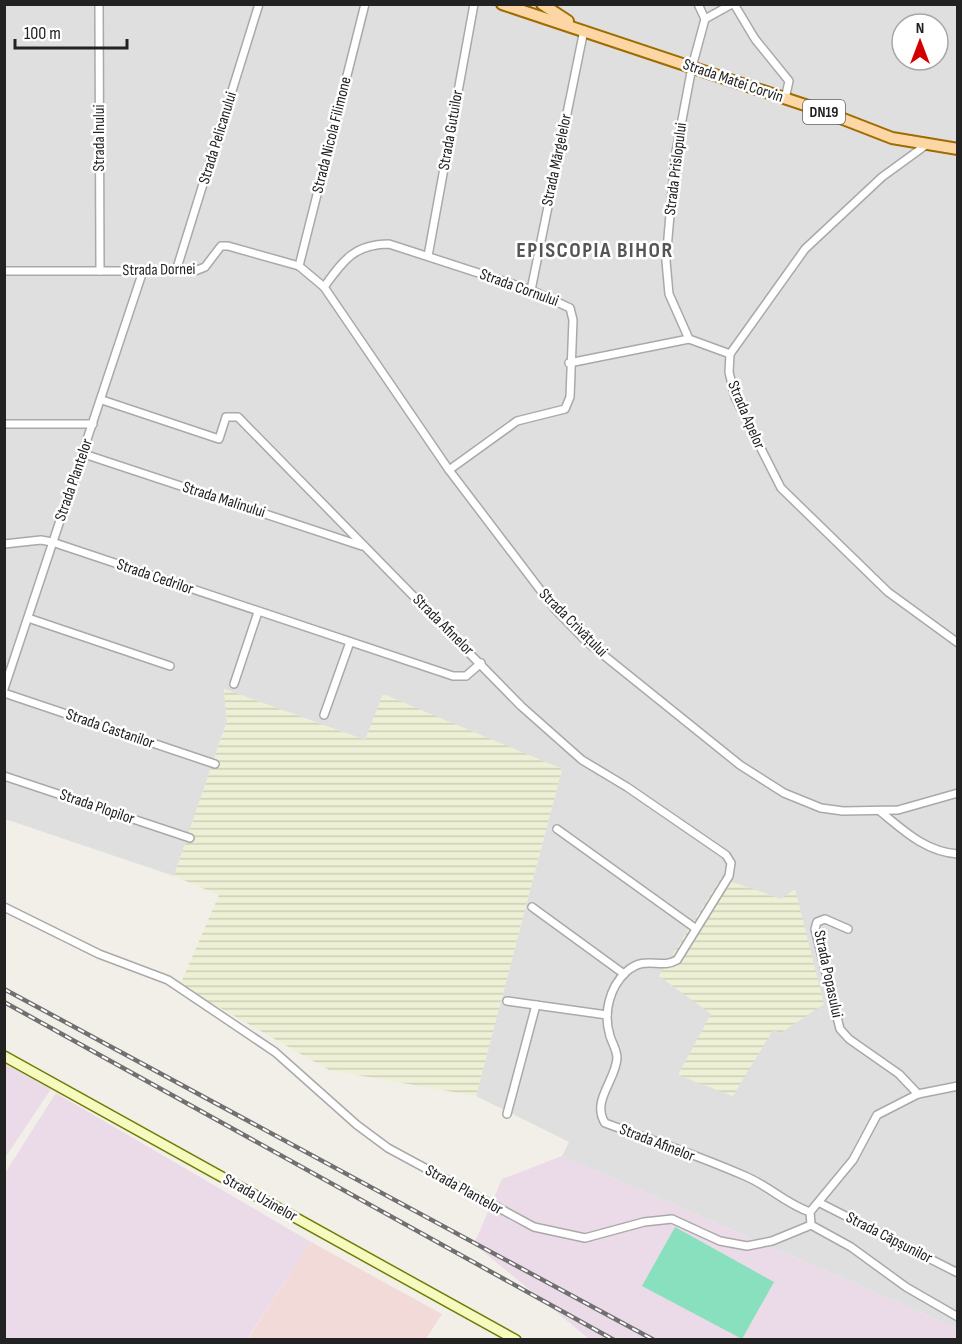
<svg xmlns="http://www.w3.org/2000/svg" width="962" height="1344" font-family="'Sofia Sans Condensed',sans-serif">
  <defs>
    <pattern id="farmland-rules" width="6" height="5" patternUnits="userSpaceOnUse" patternTransform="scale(1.5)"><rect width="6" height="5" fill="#eef0d5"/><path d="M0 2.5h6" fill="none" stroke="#ccceb7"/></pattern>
  </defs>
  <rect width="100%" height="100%" fill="#f2efe9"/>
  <path fill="#e0dfdf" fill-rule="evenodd" d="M5,5h952v1323l-395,-172 7,-14 -93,-46 86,-327 -179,-74 -18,45 -141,-51 3,32 -53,155 -169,-57zM902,24h36v36h-36z"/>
  <path fill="#f2dad9" d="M311,1242l131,72 -16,25 -179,1z"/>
  <g fill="#ebdbe8">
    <path d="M5,1064l46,25 -46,69z"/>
    <path d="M56,1093l255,149 -64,97h-242v-166z"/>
    <path d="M562,1156l395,172v11h-368l-115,-95 28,-65z"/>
  </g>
  <g fill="url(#farmland-rules)">
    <path d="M224,689l141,51 18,-46 179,75 -86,327 -147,-26 -149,-85 39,-90 -45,-19 53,-155z"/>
    <path d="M721,878l60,21 14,-10 29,115 -43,29 -8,-3 -40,66 -55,-21 33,-61 -52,-38z"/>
  </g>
  <path fill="#88e0be" d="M675,1227l99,55 -32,57 -100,-53z"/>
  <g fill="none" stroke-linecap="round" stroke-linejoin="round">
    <g stroke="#a9a9a9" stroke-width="10">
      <g id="street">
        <path d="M99,4l1,267"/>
        <path d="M698,4l7,15 -13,48 -17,90 -9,104 3,33 20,45 41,15"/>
        <path d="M734,4l21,35 34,42 -4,18"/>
        <path d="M705,19l27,-15"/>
        <path d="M926,145l-44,32 -77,72 -75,105 -1,18 6,25 46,91 107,104 70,51"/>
        <path d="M428,256l46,-252"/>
        <path d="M299,266l66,-262"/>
        <path d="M4,271h191l10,-4 16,-21h7l71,20 25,21 125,183 105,138 32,33 154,124 44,28 37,15 22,3 55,-1 60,-17"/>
        <path d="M176,271l83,-267"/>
        <path d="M324,287c19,-26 30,-43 65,-43l142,46 39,18 3,12 -3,77 -5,12 -48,12 -68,49"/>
        <path d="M531,290l53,-260"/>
        <path d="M569,363l120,-24"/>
        <path d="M102,400l117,39 7,-22h12l283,289 61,54 45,27 99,68 5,8 -2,13 -52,84c-17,10 -31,-6 -51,12 -17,16 -23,42 -16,64 2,7 7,14 7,22 -1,22 -26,43 -12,65 47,17 95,33 140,53 24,10 41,28 65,36"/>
        <path d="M4,424h89"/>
        <path d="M84,454l278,92"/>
        <path d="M4,544l37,-4 11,2 401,134h13l15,-13"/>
        <path d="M28,618l142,48"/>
        <path d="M234,684l24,-72"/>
        <path d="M4,689l139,-418"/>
        <path d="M4,693l211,71"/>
        <path d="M324,715l26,-73"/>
        <path d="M4,776l186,62"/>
        <path d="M881,812c23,19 45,40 77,42"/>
        <path d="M557,829l138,99"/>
        <path d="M4,907l95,47 69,26 107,72 82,73 31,23 146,79 51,11 59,-16 28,-3 48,22 27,5 25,-5 39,-16 40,22 55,40 52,30"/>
        <path d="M532,907l92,67"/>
        <path d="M848,929l-23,-10 -8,3 -2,7 25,100 9,10 50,35 19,20"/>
        <path d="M507,1001l100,14"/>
        <path d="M507,1114l29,-109"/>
        <path d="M820,1203l138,70"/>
        <path d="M811,1225l-1,-13 43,-52 24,-45 41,-21 40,-8"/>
      </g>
    </g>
    <g stroke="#707d05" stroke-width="12">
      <path id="secondary" d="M4,1056l512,284"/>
    </g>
    <g stroke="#a06b00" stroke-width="14">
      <g id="primary">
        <path d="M502,4l318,106 72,28 66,11"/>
        <path d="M542,4l26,17"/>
      </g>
    </g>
    <use href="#street" stroke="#fff" stroke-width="7"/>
    <use href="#secondary" stroke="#f7fabf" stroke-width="9"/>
    <use href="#primary" stroke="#fcd6a4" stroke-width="10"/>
    <g stroke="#707070" stroke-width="4.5">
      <g id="rail">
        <path d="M4,989l650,351"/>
        <path d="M4,1002l610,338"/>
      </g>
    </g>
    <use href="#rail" stroke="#fff" stroke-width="2" stroke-dasharray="7" stroke-linecap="butt"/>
  </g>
  <g text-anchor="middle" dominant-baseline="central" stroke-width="5" stroke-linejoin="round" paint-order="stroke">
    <rect fill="#fff" stroke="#646464" stroke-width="1.5" x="803" y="100" width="42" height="24" rx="4.5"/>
    <g font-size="15" font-weight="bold" fill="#222">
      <text x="824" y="112">DN19</text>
    </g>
    <g font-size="16" fill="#222" stroke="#fff">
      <text transform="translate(733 81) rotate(19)">Strada Matei Corvin</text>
      <text transform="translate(451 130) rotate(-80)">Strada Gutuilor</text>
      <text transform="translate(332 135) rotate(-76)">Strada Nicola Filimone</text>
      <text transform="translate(99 138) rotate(-90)">Strada Inului</text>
      <text transform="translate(218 138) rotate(-73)">Strada Pelicanului</text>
      <text transform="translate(557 160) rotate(-78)">Strada Mărgelelor</text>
      <text transform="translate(676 169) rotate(-83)">Strada Prislopului</text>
      <text transform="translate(159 270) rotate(-1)">Strada Dornei</text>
      <text transform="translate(519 288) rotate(20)">Strada Cornului</text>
      <text transform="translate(746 415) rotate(67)">Strada Apelor</text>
      <text transform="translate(74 480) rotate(-71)">Strada Plantelor</text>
      <text transform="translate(224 500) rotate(18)">Strada Malinului</text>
      <text transform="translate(155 577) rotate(19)">Strada Cedrilor</text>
      <text transform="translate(573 623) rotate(45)">Strada Crivățului</text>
      <text transform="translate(443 625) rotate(45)">Strada Afinelor</text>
      <text transform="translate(110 729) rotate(19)">Strada Castanilor</text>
      <text transform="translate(97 807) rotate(19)">Strada Plopilor</text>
      <text transform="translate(828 974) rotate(78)">Strada Popasului</text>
      <text transform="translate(657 1143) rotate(21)">Strada Afinelor</text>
      <text transform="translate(464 1190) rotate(29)">Strada Plantelor</text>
      <text transform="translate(260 1198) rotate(29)">Strada Uzinelor</text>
      <text transform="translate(889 1238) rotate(27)">Strada Căpșunilor</text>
    </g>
    <g font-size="22" font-weight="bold" letter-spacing="1.5" fill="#555" stroke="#fff">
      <text x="595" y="250">EPISCOPIA BIHOR</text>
    </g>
  </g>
  <rect width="962" height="1344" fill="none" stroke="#222222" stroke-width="12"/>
  <g transform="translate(920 42)"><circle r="28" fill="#ffffff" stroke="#a7a7a7" stroke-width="1.5"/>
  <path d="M0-4.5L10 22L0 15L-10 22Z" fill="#d40000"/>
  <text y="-9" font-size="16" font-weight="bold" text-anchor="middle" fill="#222222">N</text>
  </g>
  <path d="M15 39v9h112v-9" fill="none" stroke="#222222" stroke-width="3"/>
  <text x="24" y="39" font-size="18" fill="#222222" stroke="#ffffff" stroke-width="4.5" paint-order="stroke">100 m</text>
</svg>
